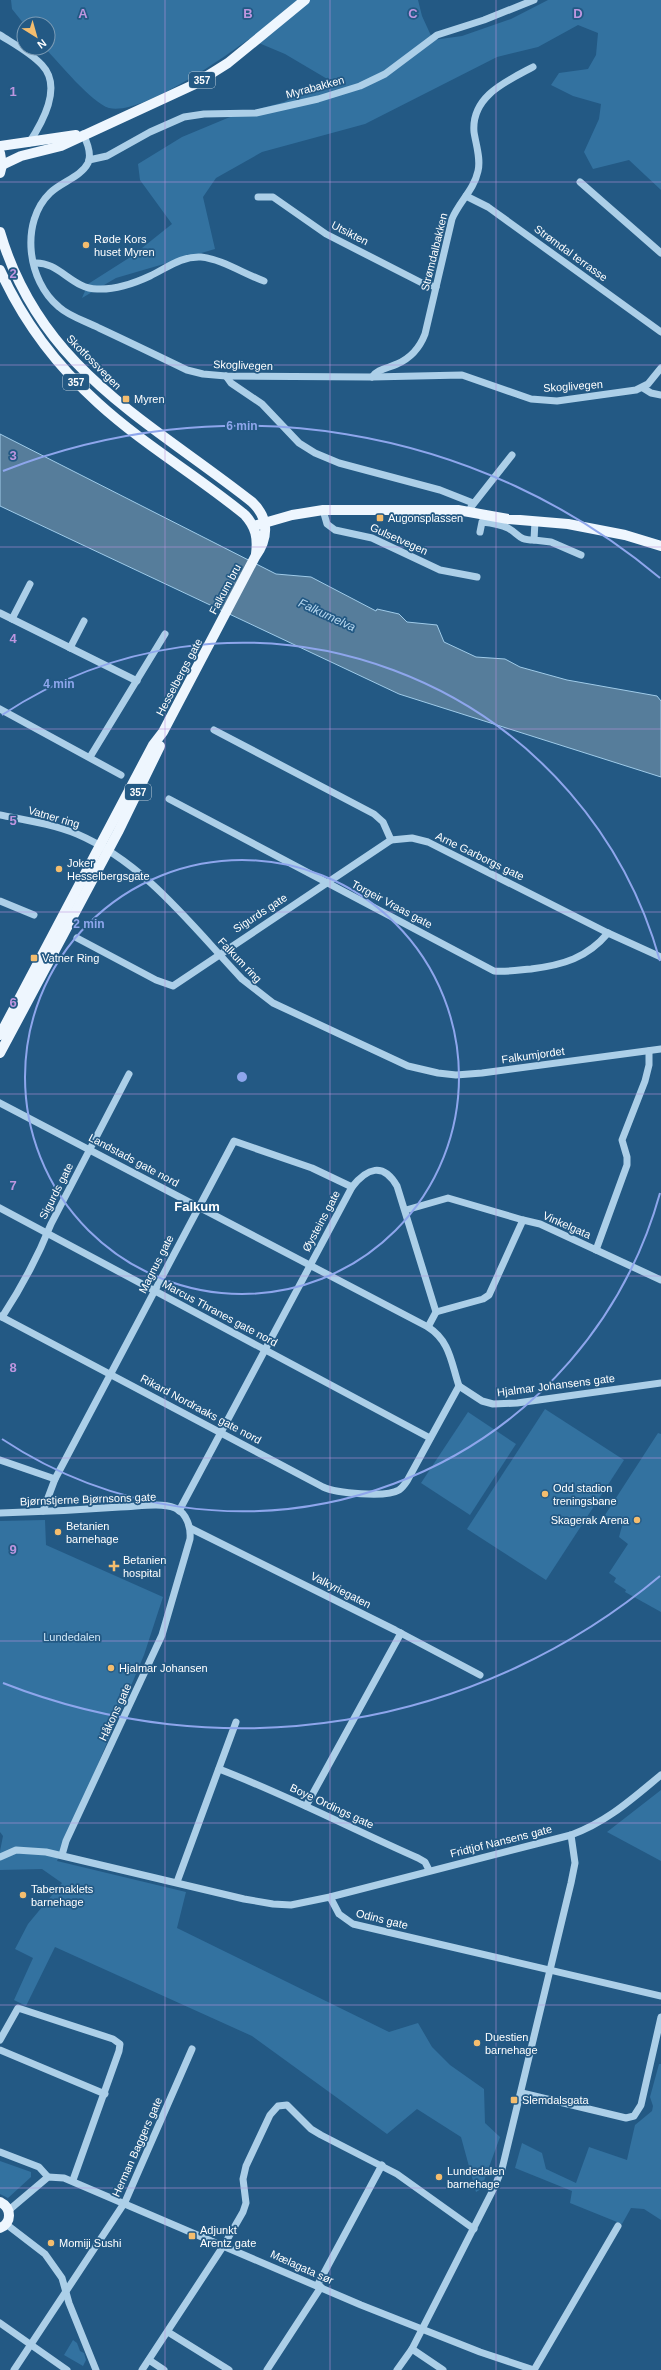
<svg xmlns="http://www.w3.org/2000/svg" width="661" height="2370" font-family="Arial,sans-serif">
  <rect width="100%" height="100%" fill="#235984"/>
  <g fill="#3372a0">
    <path d="M11,0h407l4,16 11,24 29,-4 49,-17 37,-19h113v190l-32,-30 -36,9 -9,-17 15,-33 2,-15 -28,-8 -22,-11 8,-12 29,-4 8,-14 2,-22 -20,-8 -40,22 -41,10 -132,67 -103,28 -46,26 -13,19 12,52 -99,29 -34,20 6,-14 44,-28 40,-32 -32,-44 -2,-16 44,-27 48,-20 54,-15 45,-22 -44,-26 -36,-15c-26,19 -108,77 -140,69 -17,-5 -51,-46 -64,-60h3v-24h-24l-12,-15z"/>
    <path d="M545,1409l79,51 -78,120 -79,-51z"/>
    <path d="M468,1412l48,32 -46,71 -49,-32z"/>
    <path d="M658,1433l3,1v178l-36,-20 1,-2 -12,-8 2,-4 -7,-5 19,-29 -9,-7 3,-11 -17,-11z"/>
    <path d="M45,1520l1,25 117,52 -19,58 -87,206 129,31 -9,36 212,104 29,-9 14,24 18,18 34,24 1,34 15,14 -19,52 -5,3 -15,-55 -44,-28 -30,25 -135,-98 -197,-89 -29,59 -12,-6 19,-42 -18,-9 13,-25 34,-41 -20,-14 -42,1v-19l3,-15 -3,-4v-311z"/>
    <path d="M661,1790v71l-54,-29z"/>
    <path d="M659,2064h2v156l-17,-11 -13,-1 -9,16 -52,-21 2,-12 -57,-23 7,-25 20,10 4,16 30,14 13,-36 38,13 8,-35 17,-14 1,-5 -3,-9z"/>
    <path d="M0,2161l31,11v5l-23,21 -8,-4z"/>
    <path d="M73,2340l4,3 3,8 4,2 2,7 -3,6 -19,-11z"/>
  </g>
  <path fill="#567d9b" stroke="#9fcbe9" d="M0,434l276,140 35,3 65,34 1,-2 22,5 8,8 30,3 7,17 32,15 29,2 15,8 47,13 90,16 4,5v76l-262,-83 -399,-188z"/>
  <g fill="none" stroke-linecap="round" stroke-linejoin="round">
    <g stroke="#accfe8" stroke-width="7">
      <path d="M0,35c14,9 31,18 42,30 21,22 0,58 -13,78"/>
      <path d="M83,134c4,8 9,20 5,29 -7,14 -27,19 -38,30 -30,29 -23,88 9,114 11,10 27,14 40,21 30,14 59,28 88,42l16,4 23,2 146,1 90,-2 69,24 26,2 79,-11 12,-6 13,-16"/>
      <path d="M89,160l18,-4 43,-24 34,-15 20,-3 52,-1 62,-14 42,-13 25,-12 52,-39 47,-15 50,-20"/>
      <path d="M580,182l81,71"/>
      <path d="M466,196l22,11 173,125"/>
      <path d="M258,197h15l53,37 96,49 14,4"/>
      <path d="M34,263c25,-2 38,26 63,26 17,1 38,-6 53,-13 17,-8 31,-20 51,-19 21,2 43,17 63,24"/>
      <path d="M226,376l5,7 31,21 37,39 16,10 24,10 101,27 33,13"/>
      <path d="M372,377c5,-8 17,-9 25,-13 14,-6 23,-17 28,-30l27,-115c7,-17 22,-29 26,-48 3,-12 -2,-26 -4,-39 -3,-36 33,-51 59,-65"/>
      <path d="M643,388l8,5 10,2"/>
      <path d="M471,507l41,-52"/>
      <path d="M323,510l4,14 8,6 37,8 68,32 37,7"/>
      <path d="M535,521l-1,19 17,2 30,13"/>
      <path d="M480,532l2,-10c9,1 18,2 26,6 12,7 10,12 26,12"/>
      <path d="M0,613l137,68"/>
      <path d="M12,619l18,-35"/>
      <path d="M70,648l14,-27"/>
      <path d="M0,709l121,66"/>
      <path d="M214,730l160,84 9,8 8,18 21,-2 16,4 180,91 53,24"/>
      <path d="M90,757l75,-123"/>
      <path d="M169,799l325,172c13,1 25,-1 37,-2 32,-4 56,-11 77,-36"/>
      <path d="M0,815c25,5 53,9 77,19 68,29 115,92 165,145l31,24 135,63 30,7 18,2 26,-2 179,-24"/>
      <path d="M0,901l34,14"/>
      <path d="M77,938l79,42 17,6 218,-146"/>
      <path d="M0,1103l428,224c22,14 23,35 31,59"/>
      <path d="M0,1208l430,230"/>
      <path d="M406,1210l42,-12 75,22"/>
      <path d="M596,1250l31,-85v-8l-5,-17 23,-59 4,-16v-14"/>
      <path d="M436,1312l47,-13 6,-4 34,-75 17,4 121,56"/>
      <path d="M0,1316l323,171c13,6 63,11 76,3 3,-2 6,-6 8,-9l52,-95"/>
      <path d="M2,1317c21,-32 35,-58 49,-93l78,-150"/>
      <path d="M459,1386l23,15 11,3 24,-1 144,-20"/>
      <path d="M0,1460l55,19"/>
      <path d="M43,1511l12,-32 179,-338 78,27 40,19"/>
      <path d="M179,1511l173,-324c15,-19 31,-25 45,-1l39,126 -8,15"/>
      <path d="M0,1513c40,-1 80,-3 120,-6 16,0 39,-5 55,1 12,5 16,20 15,31l-28,96 -96,206 -4,14"/>
      <path d="M190,1528l205,102 85,45"/>
      <path d="M219,1769c68,26 133,60 199,89l7,4 4,8"/>
      <path d="M306,1806l95,-173"/>
      <path d="M0,1857l16,-7 30,2 198,47 29,5 18,1 39,-8 241,-62c36,-13 61,-36 90,-60"/>
      <path d="M177,1882l59,-160"/>
      <path d="M330,1897l9,17 14,10 308,72"/>
      <path d="M0,2040l18,-32 95,31 7,5 -1,7 -46,129"/>
      <path d="M0,2050l105,44"/>
      <path d="M522,2093l104,25 8,-2 7,-11 20,-88"/>
      <path d="M0,2152l39,15 9,10"/>
      <path d="M9,2210l39,-33 16,1 297,127 119,47 54,18"/>
      <path d="M6,2224l39,30 17,24 7,25 27,67"/>
      <path d="M317,2286l65,-121"/>
      <path d="M0,2323l67,47"/>
      <path d="M168,2332l61,38"/>
      <path d="M412,2349l31,21"/>
      <path d="M149,2360l15,10"/>
      <path d="M14,2370l111,-168 67,-153"/>
      <path d="M142,2370l82,-125 19,-33 3,-9 -3,-24 3,-13 24,-51 8,-9 9,-1 24,24 10,6 76,39 77,55"/>
      <path d="M267,2370l54,-83"/>
      <path d="M397,2370l15,-21 82,-161 8,-19 69,-286 4,-20 -4,-28"/>
      <path d="M534,2370l84,-144"/>
    </g>
    <g stroke="#eef6fe" stroke-width="10">
      <path d="M0,146l76,-11"/>
      <path d="M0,153l2,12 -2,8"/>
      <path d="M2,165l19,-9 40,-10 132,-61 35,-22 77,-63"/>
      <path d="M0,232c40,137 148,188 252,270 17,16 17,36 3,55l-92,175 -10,13 -153,290"/>
      <path d="M0,270c23,51 57,96 98,133 46,42 100,73 147,112 11,12 13,23 11,39"/>
      <path d="M254,526l38,-11 31,-5h135l50,9 60,5 57,11 36,11"/>
      <path d="M0,1053l118,-221 42,-86"/>
      <path d="M0,2202c12,6 12,21 0,26"/>
    </g>
  </g>
  <path fill="none" stroke="#bd96df" stroke-width="1" stroke-opacity="0.55" d="M165,0v2370M330,0v2370M496,0v2370M0,182h661M0,365h661M0,547h661M0,729h661M0,912h661M0,1094h661M0,1276h661M0,1458h661M0,1641h661M0,1823h661M0,2005h661M0,2188h661"/>
  <g fill="none" stroke="#8ea6ec" stroke-width="2">
    <circle cx="242" cy="1077" r="217"/>
    <path d="M660 1193A434 434 0 0 1 2 1439M2 715A434 434 0 0 1 660 961"/>
    <path d="M660 1576A651 651 0 0 1 3 1683M3 471A651 651 0 0 1 660 578"/>
  </g>
  <g fill="#f4bd6e" stroke="#235984" stroke-width="1.5">
    <circle cx="86" cy="245" r="4"/>
    <rect x="122" y="395" width="8" height="8" rx="2"/>
    <rect x="376" y="514" width="8" height="8" rx="2"/>
    <circle cx="59" cy="869" r="4"/>
    <rect x="30" y="954" width="8" height="8" rx="2"/>
    <circle cx="545" cy="1494" r="4"/>
    <circle cx="637" cy="1520" r="4"/>
    <circle cx="58" cy="1532" r="4"/>
    <path d="M112 1560h4v4h4v4h-4v4h-4v-4h-4v-4h4z"/>
    <circle cx="111" cy="1668" r="4"/>
    <circle cx="23" cy="1895" r="4"/>
    <circle cx="477" cy="2043" r="4"/>
    <rect x="510" y="2096" width="8" height="8" rx="2"/>
    <circle cx="439" cy="2177" r="4"/>
    <rect x="188" y="2232" width="8" height="8" rx="2"/>
    <circle cx="51" cy="2243" r="4"/>
  </g>
  <g text-anchor="middle" dominant-baseline="central" stroke-width="3.5" stroke-linejoin="round" paint-order="stroke">
    <g fill="#235984" stroke="#bdcdda" stroke-width="1">
      <rect x="189" y="72" width="26" height="16" rx="3"/>
      <rect x="63" y="374" width="26" height="16" rx="3"/>
      <rect x="125" y="784" width="26" height="16" rx="3"/>
    </g>
    <g font-size="10" font-weight="bold" fill="#fff">
      <text x="202" y="80">357</text>
      <text x="76" y="382">357</text>
      <text x="138" y="792">357</text>
    </g>
    <g font-size="11" fill="#fff" stroke="#235984">
      <text transform="translate(315 87) rotate(-15)">Myrabakken</text>
      <text transform="translate(350 233) rotate(27)">Utsikten</text>
      <text transform="translate(434 252) rotate(-76)">Strømdalbakken</text>
      <text transform="translate(571 253) rotate(36)">Strømdal terrasse</text>
      <text transform="translate(94 362) rotate(45)">Skotfossvegen</text>
      <text transform="translate(243 365) rotate(2)">Skoglivegen</text>
      <text transform="translate(573 386) rotate(-4)">Skoglivegen</text>
      <text transform="translate(399 539) rotate(24)">Gulsetvegen</text>
      <text transform="translate(225 589) rotate(-62)">Falkum bru</text>
      <text transform="translate(179 677) rotate(-62)">Hesselbergs gate</text>
      <text transform="translate(54 817) rotate(16)">Vatner ring</text>
      <text transform="translate(480 856) rotate(26)">Arne Garborgs gate</text>
      <text transform="translate(392 904) rotate(28)">Torgeir Vraas gate</text>
      <text transform="translate(260 913) rotate(-33)">Sigurds gate</text>
      <text transform="translate(240 960) rotate(46)">Falkum ring</text>
      <text transform="translate(533 1055) rotate(-8)">Falkumjordet</text>
      <text transform="translate(134 1160) rotate(28)">Landstads gate nord</text>
      <text transform="translate(56 1191) rotate(-63)">Sigurds gate</text>
      <text transform="translate(321 1221) rotate(-62)">Øysteins gate</text>
      <text transform="translate(567 1225) rotate(24)">Vinkelgata</text>
      <text transform="translate(156 1264) rotate(-63)">Magnus gate</text>
      <text transform="translate(220 1313) rotate(28)">Marcus Thranes gate nord</text>
      <text transform="translate(556 1385) rotate(-7)">Hjalmar Johansens gate</text>
      <text transform="translate(201 1409) rotate(28)">Rikard Nordraaks gate nord</text>
      <text transform="translate(88 1499) rotate(-2)">Bjørnstjerne Bjørnsons gate</text>
      <text transform="translate(341 1590) rotate(27)">Valkyriegaten</text>
      <text transform="translate(115 1712) rotate(-65)">Håkons gate</text>
      <text transform="translate(332 1806) rotate(25)">Boye Ordings gate</text>
      <text transform="translate(501 1841) rotate(-14)">Fridtjof Nansens gate</text>
      <text transform="translate(382 1919) rotate(14)">Odins gate</text>
      <text transform="translate(137 2147) rotate(-66)">Herman Baggers gate</text>
      <text transform="translate(302 2267) rotate(24)">Mælagata sør</text>
    </g>
    <g font-size="11" fill="#fff" stroke="#235984" text-anchor="start">
      <text x="94" y="239">Røde Kors<tspan x="94" dy="13">huset Myren</tspan></text>
      <text x="134" y="399">Myren</text>
      <text x="388" y="518">Augonsplassen</text>
      <text x="67" y="863">Joker<tspan x="67" dy="13">Hesselbergsgate</tspan></text>
      <text x="42" y="958">Vatner Ring</text>
      <text x="553" y="1488">Odd stadion<tspan x="553" dy="13">treningsbane</tspan></text>
      <text x="629" y="1520" text-anchor="end">Skagerak Arena</text>
      <text x="66" y="1526">Betanien<tspan x="66" dy="13">barnehage</tspan></text>
      <text x="123" y="1560">Betanien<tspan x="123" dy="13">hospital</tspan></text>
      <text x="119" y="1668">Hjalmar Johansen</text>
      <text x="31" y="1889">Tabernaklets<tspan x="31" dy="13">barnehage</tspan></text>
      <text x="485" y="2037">Duestien<tspan x="485" dy="13">barnehage</tspan></text>
      <text x="522" y="2100">Slemdalsgata</text>
      <text x="447" y="2171">Lundedalen<tspan x="447" dy="13">barnehage</tspan></text>
      <text x="200" y="2230">Adjunkt<tspan x="200" dy="13">Arentz gate</tspan></text>
      <text x="59" y="2243">Momiji Sushi</text>
    </g>
    <g font-size="11" fill="#cfe6f6" stroke="#235984">
      <text x="72" y="1637">Lundedalen</text>
    </g>
    <g font-size="12" font-style="italic" fill="#b7d8f0" stroke="#235984">
      <text transform="translate(327 615) rotate(25)">Falkumelva</text>
    </g>
    <g font-size="13" font-weight="bold" fill="#fff" stroke="#235984">
      <text x="197" y="1206">Falkum</text>
    </g>
  </g>
  <g font-size="13" text-anchor="middle" font-weight="bold" fill="#bd96df" stroke="#235984" stroke-width="3.5" stroke-linejoin="round" paint-order="stroke">
    <text x="83" y="18">A</text>
    <text x="248" y="18">B</text>
    <text x="413" y="18">C</text>
    <text x="578" y="18">D</text>
    <text x="13" y="96">1</text>
    <text x="13" y="278">2</text>
    <text x="13" y="460">3</text>
    <text x="13" y="643">4</text>
    <text x="13" y="825">5</text>
    <text x="13" y="1007">6</text>
    <text x="13" y="1190">7</text>
    <text x="13" y="1372">8</text>
    <text x="13" y="1554">9</text>
  </g>
  <circle cx="242" cy="1077" r="6" fill="#8ea6ec" stroke="#235984" stroke-width="2"/>
  <g font-size="12" text-anchor="middle" font-weight="bold" fill="#8ea6ec" stroke="#235984" stroke-width="3.5" stroke-linejoin="round" paint-order="stroke">
    <text x="242" y="430">6 min</text>
    <text x="59" y="688">4 min</text>
    <text x="89" y="928">2 min</text>
  </g>
  <g transform="translate(36 36) rotate(143)"><circle r="19" fill="#235984" stroke="#7b9bb5"/>
  <path d="M0-3L7 15L0 10L-7 15Z" fill="#f4bd6e"/>
  <text y="-6" font-size="11" font-weight="bold" text-anchor="middle" fill="#ffffff">N</text>
  </g>
</svg>
